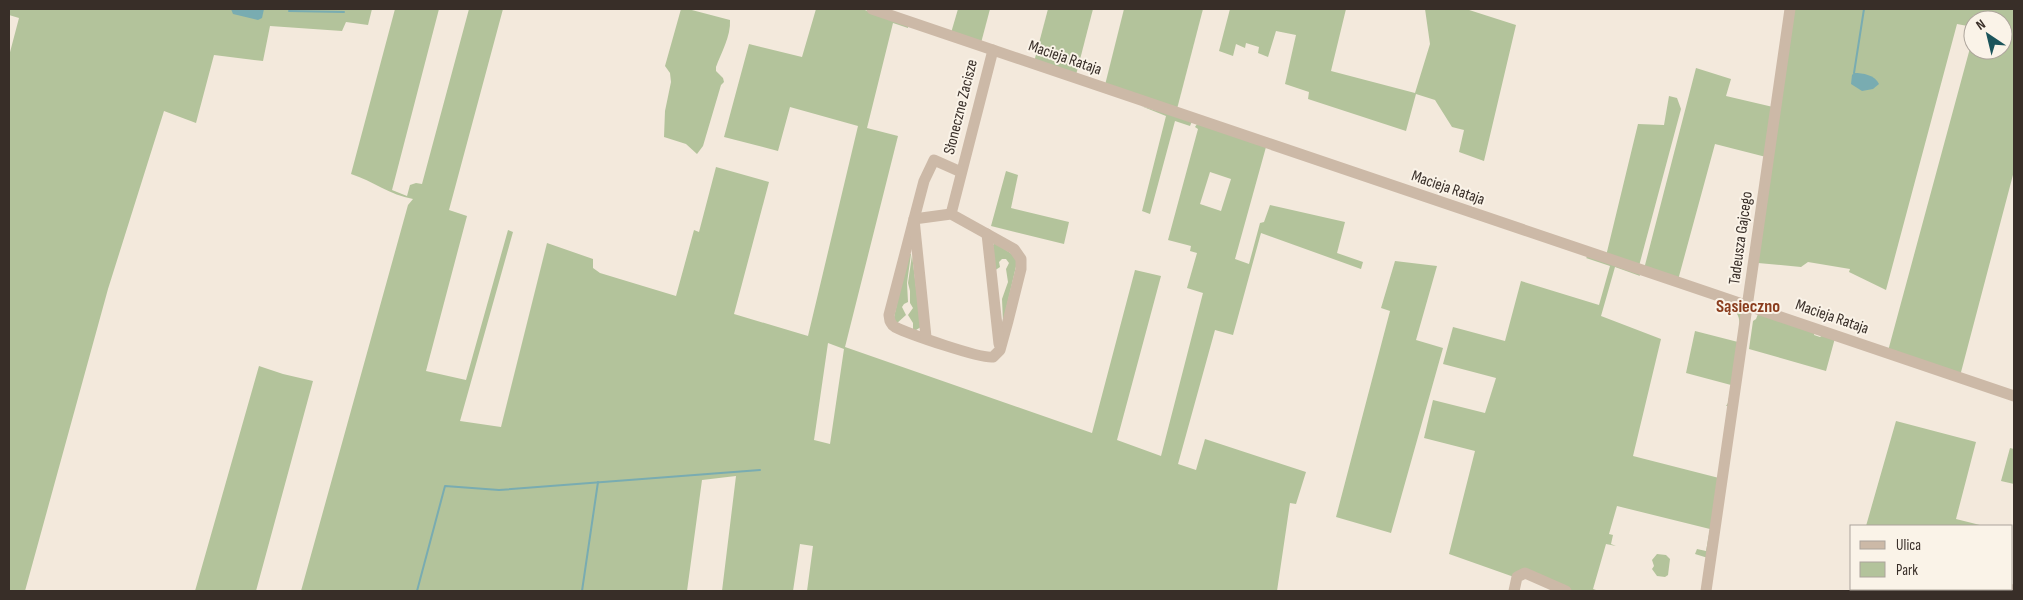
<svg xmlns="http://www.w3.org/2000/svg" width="2023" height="600" font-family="'Sofia Sans Condensed',sans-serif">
  <rect width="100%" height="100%" fill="#f3e9dc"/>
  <g fill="#b3c39b" fill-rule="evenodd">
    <path d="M9,9h363l-4,16 -22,-3 -4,9 -72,-5 -7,35 -49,-6 -18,68 -32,-12 -56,178 -83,302h-16v-535l10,-38 -10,-3z"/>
    <path d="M395,9h44l-47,181 15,6 3,-11 6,-2 6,1 47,-175h34l-54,201 18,6 -41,155 40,9 42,-150 5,2 -53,189 41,6 46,-184 46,16v9l7,5 76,23 18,-66 5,2 17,-65 53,15 -35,132 74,22 50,-210 -68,-19 -12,44 -54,-14 25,-93 53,13 14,-48h46l46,16v3l-15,-5 -26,105 31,8 -53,211 247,86 43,-163 26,6 -44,164 44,16 42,-163 -16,-5 10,-35 -7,-2 1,-5 -23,-6 30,-111 -3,-2 2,-3 69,23 -31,112 14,5 11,-41 4,-1 6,-17 75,17 -8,31 26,9 -2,7 -100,-36 -28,102 -18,-5 -37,134 18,6 9,-31 101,33 -10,32 -6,-1 -13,88h-470l6,-45 -13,-2 -7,47h-71l14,-115 -34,4 -15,111h-386l107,-386 5,-6c-23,-4 -40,-18 -62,-25zM1210,172l21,7 -10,32 -21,-7zM828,343l16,6 -14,95 -16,-4z"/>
    <path d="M681,9h7l42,11c1,16 -9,33 -14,47v4l7,7 1,4 -3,3 -18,61 -6,8 -11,-10 -22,-7 1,-26 6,-29 -1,-9 -5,-7z"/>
    <path d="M958,9h32l-9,34 -30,-10z"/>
    <path d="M1048,9h45l-17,66 -42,-13z"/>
    <path d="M1124,9h79l-26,100 -72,-24z"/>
    <path d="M1230,9h116l-15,62 84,22 15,-49 -5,-35h41l50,16 -32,136 -25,-9 5,-22 -12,-3 -17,-27 -19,-6 -10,37 -98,-32 1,-7 -24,-8 11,-49 -20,-4 -8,26 -10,-4 1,-6 -13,-4 -1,5 -9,-4 -3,12 -14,-5z"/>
    <path d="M1793,9h221v162l-54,205 -72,-25 85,-314v13h30v-30h-30v7l-16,-3 -71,266 -37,-18 1,-3 -42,-7 -7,5 -43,-4z"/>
    <path d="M1696,68l35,11 -5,17 47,11 -7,50 -51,-13 -37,136 -34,-11z"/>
    <path d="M1669,96l8,2 4,11 -42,157 -33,-10 32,-132 26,1z"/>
    <path d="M1141,106l51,15 -2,5 -15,-5 -25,93 -8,-3 24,-95z"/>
    <path d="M1006,171l12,4 -7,33 58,14 -5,22 -73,-18z"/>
    <path d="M995,243l23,15 -15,64 -1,-23 6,-17 -2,-13 3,-6 -3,-4h-4l-3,3 1,5 -6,4 -1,-26z"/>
    <path d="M908,253l3,1 -4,29 1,19 -4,2 -2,3 4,8 -10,9 -3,-2z"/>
    <path d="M912,255l9,72 -5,3h-3v-7l-5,-8 5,-7 -3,-5v-12l-2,-8z"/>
    <path d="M1588,256l51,17 1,3 -25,-9 -14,49 60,23 -28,117 86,22 -11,80 -13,-4 2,-5 9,2 4,-22 -93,-23 -8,28 4,1 -2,9 5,2 -10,-2 -13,45 6,2h-26l-25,-12 -34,-2 -65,-23 26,-103 -51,-13 9,-38 52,13 11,-35 -53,-14 10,-37 52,14 16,-60 78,24 11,-39 -24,-8z"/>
    <path d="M1395,261l42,5 -21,74 27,8 -52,185 -55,-16 54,-206 -9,-3z"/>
    <path d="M1722,300l21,9 -14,97h-3l2,-3 3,-18 -45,-12 9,-42 43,11c2,-22 6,-30 -18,-39z"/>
    <path d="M1758,314l57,17 -1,4 6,2 4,-3 11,4 -9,33 -77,-22 4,-28 3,-2z"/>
    <path d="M259,366l24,8 30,7 -57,210h-61z"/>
    <path d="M1896,421l80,21 -20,77 28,7h-118z"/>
    <path d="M2010,448l4,1v35l-13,-3z"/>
    <path d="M1657,554l9,1 4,4 -2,16 -3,2 -8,-1 -5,-7 2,-3 -2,-6z"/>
  </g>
  <g fill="#79acb1">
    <path d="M231,9h33l-2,9 -4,2 -25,-6z"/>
    <path d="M1854,73c9,0 21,2 25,11l-6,5 -11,2 -11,-7 1,-9z"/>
  </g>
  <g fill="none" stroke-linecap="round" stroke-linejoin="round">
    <g stroke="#79acb1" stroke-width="2">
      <path d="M289,11l55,1"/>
      <path d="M1854,73l10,-64"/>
      <path d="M417,591l28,-105 54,4 261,-20"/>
      <path d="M582,591l16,-109"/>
    </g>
    <g stroke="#ccb9a7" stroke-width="11">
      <path d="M872,9l1142,387"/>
      <path d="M951,214l-37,5 -25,96 1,6c2,3 1,4 5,6 14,7 86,32 98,30l7,-7 8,-29 13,-52v-10l-7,-10 -63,-35 42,-164"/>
      <path d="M987,234l12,110"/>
      <path d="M926,337l-12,-118 10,-38 10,-21 27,12"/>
      <path d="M1514,591l3,-14 8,-4 41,18"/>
      <path d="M1706,591l84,-582"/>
      <path d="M1939,591l1,-2"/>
      <path d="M2010,591v-2"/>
    </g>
  </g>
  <g text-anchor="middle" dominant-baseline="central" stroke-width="4" stroke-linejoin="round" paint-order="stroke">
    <g font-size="16" fill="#382e28" stroke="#faf3e8">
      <text transform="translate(1065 58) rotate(19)">Macieja Rataja</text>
      <text transform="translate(961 107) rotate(-76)">Słoneczne Zacisze</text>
      <text transform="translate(1448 188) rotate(19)">Macieja Rataja</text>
      <text transform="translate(1741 238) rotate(-82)">Tadeusza Gajcego</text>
      <text transform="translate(1832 317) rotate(19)">Macieja Rataja</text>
    </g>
    <g font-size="18" font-weight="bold" fill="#8a3c1d" stroke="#faf3e8">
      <text x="1748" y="306">Sąsieczno</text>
    </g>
  </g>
  <rect width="2023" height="600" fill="none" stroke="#382e28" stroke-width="20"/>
  <rect x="1850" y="525" width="162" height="65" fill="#faf3e8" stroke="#aca49b"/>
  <rect x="1860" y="541" width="25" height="8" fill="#ccb9a7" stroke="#aca49b"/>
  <text x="1896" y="550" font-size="15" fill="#382e28">Ulica</text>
  <rect x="1860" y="562" width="25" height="15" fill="#b3c39b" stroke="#aca49b"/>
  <text x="1896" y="575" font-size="15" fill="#382e28">Park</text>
  <g transform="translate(1988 35) rotate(325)"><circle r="24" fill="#faf3e8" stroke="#aca49b"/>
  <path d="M0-4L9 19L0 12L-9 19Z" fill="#1b545b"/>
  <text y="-8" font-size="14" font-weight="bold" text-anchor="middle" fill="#382e28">N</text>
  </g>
</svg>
